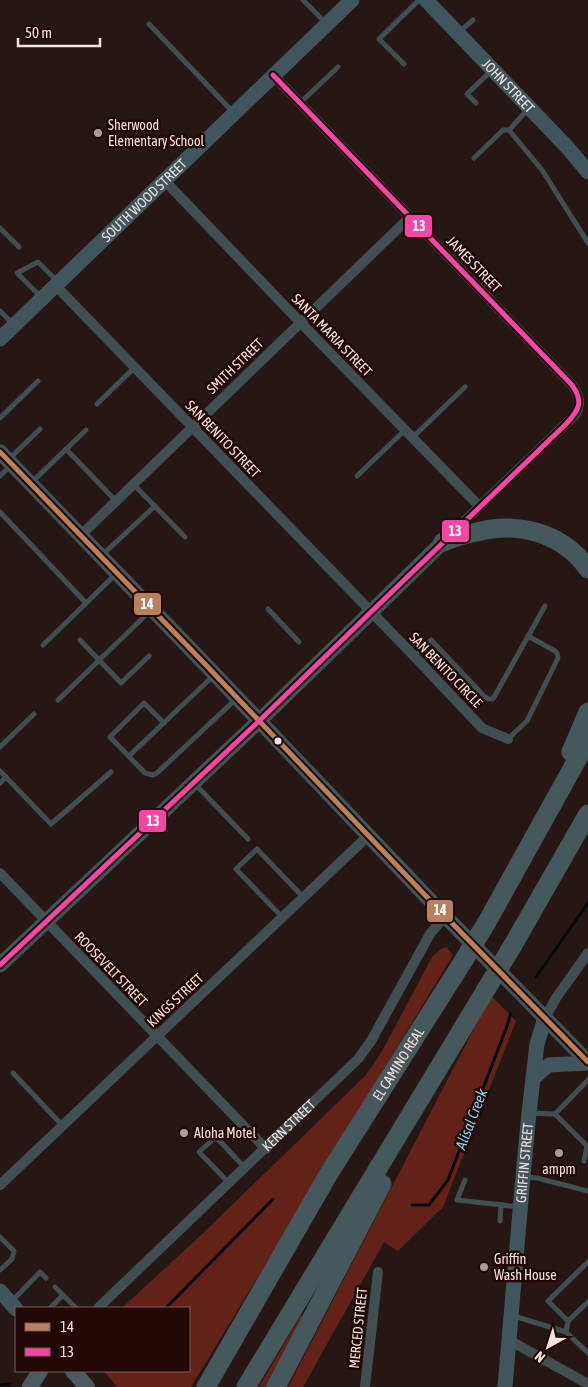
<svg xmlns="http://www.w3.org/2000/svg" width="588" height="1387" font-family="'Asap Condensed',sans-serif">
  <rect width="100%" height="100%" fill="#261715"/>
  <g fill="#632218">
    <path d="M446,947l7,8 -262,432h-74l-13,-16h85v-63h-67l77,-71 166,-161 16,-23 51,-96 9,-8z"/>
    <path d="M491,996l25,25 -73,186 -45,44 -14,-9 -81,145h-15z"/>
    <path d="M301,1315l6,2 -35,70h-13z"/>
  </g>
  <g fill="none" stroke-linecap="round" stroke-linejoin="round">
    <g stroke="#030a0e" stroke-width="3">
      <path d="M536,977l52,-74"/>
      <path d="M412,1205h17l19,-25 59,-154 4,-13"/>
      <path d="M166,1308l107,-109"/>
      <path d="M0,1385l10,-1"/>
    </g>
    <g stroke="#414f53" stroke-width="5">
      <path d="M303,0l23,23"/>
      <path d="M149,24l84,88"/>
      <path d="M460,31l13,-11"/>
      <path d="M404,64l-25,-25 40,-39"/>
      <path d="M300,103l38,-36"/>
      <path d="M476,103l-9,-9 25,-24"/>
      <path d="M509,130l33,40 46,73"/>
      <path d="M474,158l29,-28h6l19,-21"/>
      <path d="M0,228l19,19"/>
      <path d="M41,297l-24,-24 21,-11 20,20"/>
      <path d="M0,311l14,14"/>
      <path d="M97,404l38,-37"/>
      <path d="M0,418l38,-37"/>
      <path d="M413,437l52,-50"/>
      <path d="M66,449l50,52"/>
      <path d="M8,460l32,-31"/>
      <path d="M0,476l10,-10"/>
      <path d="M357,476l48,-46"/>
      <path d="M32,482l54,-52"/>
      <path d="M134,485l51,52"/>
      <path d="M0,512l86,91"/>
      <path d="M101,556l54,-50"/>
      <path d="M268,609l31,33"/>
      <path d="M80,640l41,43 28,-27"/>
      <path d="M43,645l73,-71"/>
      <path d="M414,656l17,-16 53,56 4,3h5l52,-93"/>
      <path d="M58,700l92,-89"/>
      <path d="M164,723l-20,-20 -34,34 35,36 8,2 4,-2 79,-74"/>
      <path d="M508,739l19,-18 31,-63 -1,-5 -2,-2 -27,-15"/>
      <path d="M0,747l34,-33"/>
      <path d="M129,756l84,-80"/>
      <path d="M0,771l51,53 60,-52"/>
      <path d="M0,783l6,-6"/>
      <path d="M195,784l53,55"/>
      <path d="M282,917l-46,-48 21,-20 46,48"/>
      <path d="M13,1073l49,52"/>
      <path d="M530,1113l25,1 33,-34"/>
      <path d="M555,1114l32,32 -3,15"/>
      <path d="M525,1177l12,1 51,13"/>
      <path d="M465,1180l-8,20 63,7"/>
      <path d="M229,1183l-30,-31 17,-15 29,31"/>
      <path d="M500,1221l1,-16"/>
      <path d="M0,1237l14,14 -2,8 -12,11"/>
      <path d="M55,1287l21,21"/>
      <path d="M12,1301l28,-29 6,6"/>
      <path d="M588,1302l-20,19 -2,11 22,21"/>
      <path d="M50,1308l13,-13"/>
      <path d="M514,1316l52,16"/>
      <path d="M568,1321l-20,-20 40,-39"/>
    </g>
    <g stroke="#414f53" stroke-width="10">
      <path d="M273,75l299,310c7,10 10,19 3,30l-125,120"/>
      <path d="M164,180l137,143 179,184"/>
      <path d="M55,285l359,371 68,72 26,11"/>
      <path d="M81,535l329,-318"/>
      <path d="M0,873l266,276"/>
      <path d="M545,1018l11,-20 32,-45"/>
      <path d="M0,1185l369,-350"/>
      <path id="s1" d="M98,1308l260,-249 13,-18 59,-107 15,-18"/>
      <path d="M509,1340l79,44"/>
      <path d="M365,1387l13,-115"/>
    </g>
    <g stroke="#40565c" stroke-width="15">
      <path id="s2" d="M426,0l141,147 21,25"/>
      <path id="s3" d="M0,339l352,-339"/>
      <path d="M0,452l204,211 241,253 143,146"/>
      <path d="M0,965l259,-244 184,-179"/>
      <path d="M533,1078l16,-13 39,-2"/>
      <path d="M0,1291l16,18"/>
      <path id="s4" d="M505,1387l18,-211 6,-63 8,-69 8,-26"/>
    </g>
    <g stroke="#475b61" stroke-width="16">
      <path d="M73,1371l14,16"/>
      <path d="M30,1387l10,-16"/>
    </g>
    <g stroke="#45585c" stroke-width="19">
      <path d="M443,542c11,-4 22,-8 34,-10 41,-11 86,1 111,37"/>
      <path d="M571,752l17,-40"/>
      <path d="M487,922l101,-182"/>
      <path d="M513,945l75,-131"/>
      <path id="s5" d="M206,1387l122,-212 134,-212"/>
      <path d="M246,1387l241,-399"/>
      <path d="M276,1387l106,-203"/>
    </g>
    <g stroke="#45585c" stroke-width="19">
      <path d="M462,963l25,-41"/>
      <path d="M487,988l26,-43"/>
    </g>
    <g stroke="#230805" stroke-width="9">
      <path id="bus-1" d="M0,452l204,211 241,253 143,146"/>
    </g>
    <g stroke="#230805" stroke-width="9">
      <path id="bus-2" d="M0,965l259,-244 112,-109 195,-188c13,-14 18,-22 6,-39l-299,-310"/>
    </g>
    <use href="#bus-1" stroke="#b6815c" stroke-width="5"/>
    <use href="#bus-2" stroke="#f346a5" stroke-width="5"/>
  </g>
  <g fill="#ae9b98" stroke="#230805" stroke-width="2">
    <circle cx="98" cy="133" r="5"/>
    <circle cx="184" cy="1133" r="5"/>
    <circle cx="559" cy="1153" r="5"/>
    <circle cx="484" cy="1267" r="5"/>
  </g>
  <circle fill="#f7e2de" stroke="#230805" stroke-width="2" cx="278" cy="741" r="4.5"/>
  <g text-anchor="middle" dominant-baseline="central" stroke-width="5" stroke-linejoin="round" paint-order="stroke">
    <g font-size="14" fill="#f7e2de" stroke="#230805">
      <text stroke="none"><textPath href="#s2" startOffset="119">JOHN STREET</textPath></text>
      <text stroke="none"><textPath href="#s3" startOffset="200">SOUTH WOOD STREET</textPath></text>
      <text transform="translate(474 264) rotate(46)">JAMES STREET</text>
      <text transform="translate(332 335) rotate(46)">SANTA MARIA STREET</text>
      <text transform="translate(235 366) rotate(-44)">SMITH STREET</text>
      <text transform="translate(223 439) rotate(46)">SAN BENITO STREET</text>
      <text transform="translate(446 670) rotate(46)">SAN BENITO CIRCLE</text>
      <text transform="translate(111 969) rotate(46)">ROOSEVELT STREET</text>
      <text transform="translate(175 1000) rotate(-43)">KINGS STREET</text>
      <text stroke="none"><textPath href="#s5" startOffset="376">EL CAMINO REAL</textPath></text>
      <text stroke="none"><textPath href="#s1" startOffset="264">KERN STREET</textPath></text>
      <text stroke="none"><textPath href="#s4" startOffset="225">GRIFFIN STREET</textPath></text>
      <text transform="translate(358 1328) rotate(-84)">MERCED STREET</text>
    </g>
    <g font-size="14" fill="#f7e2de" stroke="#230805" text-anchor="start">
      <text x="108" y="125">Sherwood<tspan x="108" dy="16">Elementary School</tspan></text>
      <text x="194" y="1133">Aloha Motel</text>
      <text x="559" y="1169" text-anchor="middle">ampm</text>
      <text x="494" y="1259">Griffin<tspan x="494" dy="16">Wash House</tspan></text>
    </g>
    <g font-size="15" font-style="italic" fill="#7edaf3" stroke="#230805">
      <text transform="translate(471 1119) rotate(-69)">Alisal Creek</text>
    </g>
  </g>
  <g stroke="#230805" stroke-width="2">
    <rect x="404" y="214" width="29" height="24" rx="5" fill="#f346a5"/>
    <rect x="441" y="519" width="29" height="24" rx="5" fill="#f346a5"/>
    <rect x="133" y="592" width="29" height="24" rx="5" fill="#b6815c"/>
    <rect x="138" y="809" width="29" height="24" rx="5" fill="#f346a5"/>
    <rect x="426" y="899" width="28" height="24" rx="5" fill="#b6815c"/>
  </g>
  <g font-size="14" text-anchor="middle" font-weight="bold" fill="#fff">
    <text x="419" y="231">13</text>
    <text x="455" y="536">13</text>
    <text x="147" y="609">14</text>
    <text x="153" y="826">13</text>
    <text x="440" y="915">14</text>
  </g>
  <rect x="15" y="1307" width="175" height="65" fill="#230805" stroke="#785f5c"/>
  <rect x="25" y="1323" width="25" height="8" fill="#b6815c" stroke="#785f5c"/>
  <text x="60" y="1332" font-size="15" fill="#f7e2de">14</text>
  <rect x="25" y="1348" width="25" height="8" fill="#f346a5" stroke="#785f5c"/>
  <text x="60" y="1357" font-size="15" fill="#f7e2de">13</text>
  <g transform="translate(548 1347) rotate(219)" stroke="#230805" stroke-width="4" paint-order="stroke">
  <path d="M0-4L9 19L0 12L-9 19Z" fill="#f7e2de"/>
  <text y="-8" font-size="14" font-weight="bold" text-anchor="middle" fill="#f7e2de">N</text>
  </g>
  <path d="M18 38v8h82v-8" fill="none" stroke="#f7e2de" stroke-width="2.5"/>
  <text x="25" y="38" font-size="15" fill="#f7e2de" stroke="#230805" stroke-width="4" paint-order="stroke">50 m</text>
</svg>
